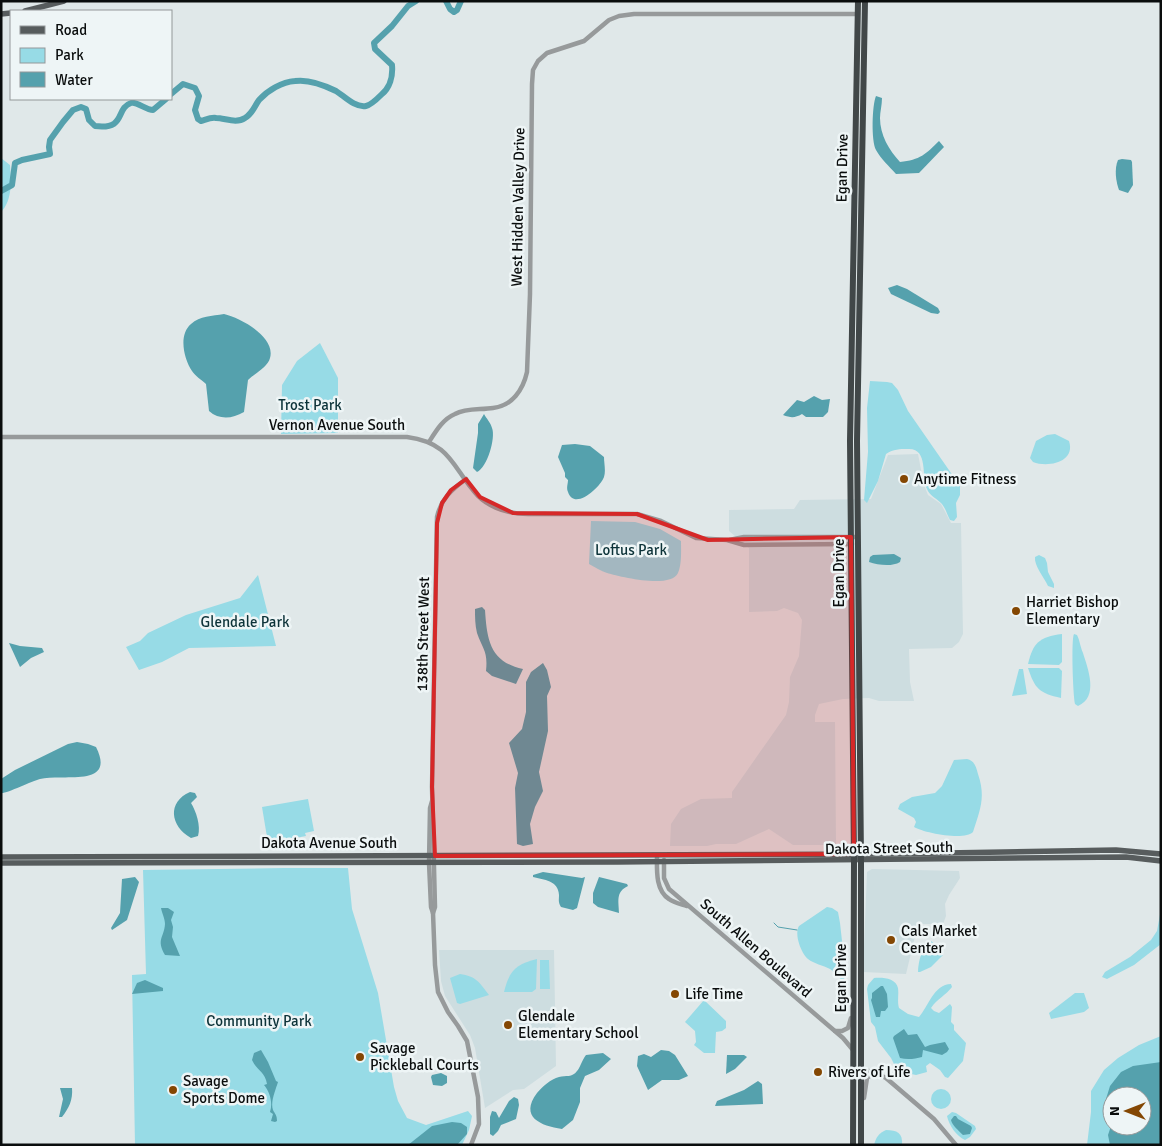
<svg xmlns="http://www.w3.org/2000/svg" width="1162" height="1146" font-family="Signika,sans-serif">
  <rect width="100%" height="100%" fill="#e0e8e9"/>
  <g fill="#cddde0">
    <path d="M918,454l6,31 4,10 13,9 10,19h10l2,111 -4,8 -7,6 -43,1 1,33 4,19h-35l-10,-3 -26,1 -24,5 -4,11v7h20l1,123h-43l-24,-16 -33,15h-20l-9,2h-37l1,-22 10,-15 20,-10 31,-1v-6l54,-77 3,-13 1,-25 9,-21 3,-36 -4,-7 -14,-5 -7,3 -28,1v-64l-20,-17v-21l65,-1 6,-9 71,-1 17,-44z"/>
    <path d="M872,869l87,2 1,7 -11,17 -4,9 1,12 -3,8h-25l-12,50 -43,-2 4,-100z"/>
    <path d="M439,950h115l2,116 -32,23 -11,1 -28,18 -10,-60 -5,-13 -25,-39 -4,-15z"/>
  </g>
  <g fill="#97dbe6" fill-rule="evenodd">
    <path d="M1,158l9,7c1,15 3,35 -9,47z"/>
    <path d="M320,343l18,35v55l-57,1 1,-49 15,-24z"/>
    <path d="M870,381l17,1 5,1 6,7 10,21 52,75v9l-4,8 1,14 -3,4 -4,-1c-3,-6 -5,-13 -9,-17 -5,-5 -12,-8 -14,-14 -6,-12 2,-41 -19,-40 -9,0 -14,0 -22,5l-8,27 -11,22 -3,-3 4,-48 -1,-44z"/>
    <path d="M1055,434l14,7c7,21 -21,27 -36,21l-3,-4 6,-17 11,-6z"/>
    <path d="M591,521l44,1 25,7 21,12c0,9 1,23 -3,32 -7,16 -57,4 -71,0 -6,-2 -12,-6 -18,-9z"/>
    <path d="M1039,555l6,3 2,5 1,9 6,12v4l-6,-2c-4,-9 -14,-20 -13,-29z"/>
    <path d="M258,575l18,71 -87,2 -27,14 -23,8 -13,-23 14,-6 8,-8 38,-18 54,-17z"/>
    <path d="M1062,634v28l-3,3 -31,-1c5,-21 11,-27 34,-30z"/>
    <path d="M1074,634l3,1c3,6 3,11 6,18 5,16 16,44 -5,53l-3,-2c-2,-9 -4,-65 -1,-70z"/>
    <path d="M1028,668h31l3,3 -1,27c-22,-5 -26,-9 -33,-30z"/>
    <path d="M1019,669h4l4,25 -15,2z"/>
    <path d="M967,759c8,2 9,8 11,15 8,23 2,36 -5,58 -8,9 -49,1 -59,-5l2,-5 -2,-4 -16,-9 2,-5 12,-7 23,-4 7,-7 12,-26z"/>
    <path d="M308,799l6,32 -9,2 1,3 -38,7 -6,-36z"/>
    <path d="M284,868h64l4,41 26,84 16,94 4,14 9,17 19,7 42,-14 4,5 -3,14 -7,15h-327l-3,-170 14,-1 -3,-104z"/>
    <path d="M827,907l5,1 6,4 2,11 4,36 -2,11 3,12c-7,-4 -9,-9 -15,-13 -7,-4 -16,-5 -22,-10 -7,-6 -14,-25 -9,-33z"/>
    <path d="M1161,909v35l-27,21 -27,14 -5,-2 3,-5 25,-15 21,-17 6,-9z"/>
    <path d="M931,941l8,6 4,8 -12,12 -11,5h-2c0,-10 4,-26 13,-31z"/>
    <path d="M537,959l-1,30 -4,3h-28c5,-21 12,-28 33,-33z"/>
    <path d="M540,960h9l1,29h-10z"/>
    <path d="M460,974c16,2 20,9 29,21l-29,9 -3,-1 -7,-25z"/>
    <path d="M874,978c8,-1 22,0 24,10 1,7 -1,13 1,20l9,6 11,3c9,-10 15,-33 32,-33l1,3c-6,8 -15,12 -21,21l3,3 5,2 11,-9 2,3 -1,15 3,3v5l12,13 -3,18 -15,17 -3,-1 -5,-7 -10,-7 -4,3 1,6 -11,3 -14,-3 -7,-6 -4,-8 -13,-17 -3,-14 -4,-5 -4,-33 1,-4z"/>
    <path d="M1075,993h9l5,15 -5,4 -33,7 -2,-6z"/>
    <path d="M704,1000l22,21v7l-4,3 -6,1 -1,21h-11l-10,-8 2,-3 -1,-11 -10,-9z"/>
    <path d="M1161,1036v109h-74l4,-33v-21l13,-21 14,-12 21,-13zM1112,1096h30v30h-30z"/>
    <circle cx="941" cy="1099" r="10"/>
    <path d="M952,1112l4,1 19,13 1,3 -6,8 -5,3c-9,-4 -16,-15 -18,-24z"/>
    <path d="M886,1130c11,0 17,3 16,15h-28c2,-8 5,-12 12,-15z"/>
  </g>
  <g fill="#55a1ad" fill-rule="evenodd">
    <path d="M876,96l6,2c0,7 -2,14 -2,20 0,17 9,32 20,44 20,-2 26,-8 39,-21l5,6 -25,26 -23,1c-7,-8 -15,-15 -20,-24 -5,-9 -4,-45 0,-54z"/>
    <path d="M1122,159l9,1 1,2 1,23 -5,8 -9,-3c-3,-8 -5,-21 -1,-30z"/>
    <path d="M897,285l10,4 31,19 2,4 -2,2 -7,-1 -40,-19 -3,-6z"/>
    <path d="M224,314c17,4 52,23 46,44 -2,9 -16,16 -22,22l-4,32c-12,7 -25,8 -35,-1l-3,-27c-4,-4 -11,-8 -14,-13 -8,-12 -14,-36 -1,-47 9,-8 21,-8 33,-10z"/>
    <path d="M814,396l8,4 8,-1 -2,13 -5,5h-17l-4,-3c-7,4 -11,4 -19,1l14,-15 7,2z"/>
    <path d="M484,414c2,4 7,9 8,14 4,10 -5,40 -15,44l-4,-4 5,-35v-9z"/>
    <path d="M575,444l15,2 14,11c0,6 2,14 0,20 -4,11 -30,34 -36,15 -2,-4 0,-8 0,-12l-3,-3v-4l-7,-16 4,-12z"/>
    <path d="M894,554l7,4 -1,4c-8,5 -22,3 -31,0l1,-5 3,-2z"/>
    <path d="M482,607l3,3c2,30 5,52 38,59l-7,15 -24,-8 -6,-5c2,-20 -3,-21 -9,-38 -2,-8 -2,-16 -2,-24z"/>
    <path d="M9,643l11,3 22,2 2,4 -13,6 -11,9z"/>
    <path d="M543,663l4,7 4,17 -4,9 1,35 -9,41 4,19 -8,16 -5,17 3,20 -10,2 -6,-2 -2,-56 3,-15 -9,-30 13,-14 4,-17v-30l5,-10z"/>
    <path d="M77,742l11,2 8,3c21,42 -35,26 -56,32 -8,2 -34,15 -39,14v-14l14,-9 53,-26z"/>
    <path d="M190,792l5,1 2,4 -6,6c5,8 10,23 7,33l-7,2c-21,-12 -24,-36 -1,-46z"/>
    <path d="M543,872l39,6 3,-1 -8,31 -4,2 -12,-3c-3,-5 -2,-7 -2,-12 -1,-15 -15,-15 -26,-18v-2z"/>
    <path d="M135,877l4,5 -12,38 -15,10 -1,-2 9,-15 2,-34z"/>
    <path d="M599,877l28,7 1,2c-13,6 -9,16 -9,27l-21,-6 -5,-4v-10z"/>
    <path d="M161,908h7l6,4 -3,8 2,7 -1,10 8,19 -15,-1c-9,-16 -1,-17 0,-31 0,-5 -3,-11 -4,-16z"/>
    <path d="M145,980l18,8v3l-31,3 5,-11z"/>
    <path d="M881,986h2l4,8 1,13 -3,4h-4l-1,6h-4l-5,-17 1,-2v-5z"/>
    <path d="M904,1029l4,6 9,-1 8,13 5,-2 15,-3 4,7 -2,3 -5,3 -19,-5 -1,7c-7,2 -15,3 -22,1l-7,-20 1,-2z"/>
    <path d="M261,1050l7,12 8,19 2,1c-2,7 -8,20 -5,28 2,4 4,5 4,11l-2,1 -4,-1 2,-7 -3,-2c3,-9 0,-20 -6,-27l3,-1c-2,-13 -10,-13 -15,-24l2,-7z"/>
    <path d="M661,1050l8,1 6,4 13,21 -9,4h-17l-14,10 -11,-24 1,-10 6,-2 7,3z"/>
    <path d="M603,1053l8,6 -12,11 -14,6 -5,12v14l-7,18 -11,9c-21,-3 -43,-12 -25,-36 5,-6 14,-14 22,-16 7,-2 13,1 18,-6 3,-3 5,-11 9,-16z"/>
    <path d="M727,1055h17l3,2 -12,12 -9,5z"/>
    <path d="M1161,1062v83h-51l-2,-10 2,-6 -1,-17 -3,-13 4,-13 11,-14 12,-6zM1112,1096h30v30h-30z"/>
    <path d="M441,1073l6,3v7l-5,3 -9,-1 -2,-8 1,-2z"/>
    <path d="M758,1081l4,3 1,20 -48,2 2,-5 27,-11z"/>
    <path d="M60,1088h12c1,12 -3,20 -10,29h-3l4,-18z"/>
    <path d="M514,1097l4,2 1,6 -3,14 -15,6 -3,6 -5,5 -3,-2v-17l2,-6 4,1 3,6 10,-17z"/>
    <path d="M954,1116h2l2,3 13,7 1,2 -2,6 -7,1c-4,-4 -11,-10 -12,-15z"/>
    <path d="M452,1122l9,1 6,4v7l-10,11h-49l24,-19z"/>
  </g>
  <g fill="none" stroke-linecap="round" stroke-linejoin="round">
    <path stroke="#55a1ad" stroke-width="1" d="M774,923l4,4 19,3"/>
    <g stroke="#55a1ad" stroke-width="6">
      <path d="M446,1l4,8 4,3 3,-2 4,-9"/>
      <path d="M171,94l12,-10 12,4 4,8 -4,14 3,9 3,2c4,-1 10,-4 15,-3 9,0 20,6 29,0 8,-5 9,-11 14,-18 9,-10 23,-18 36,-19 14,-2 29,4 41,10 8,5 19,17 30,15 5,-1 11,-7 15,-11 9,-7 12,-19 11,-30l-17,-16 -1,-6 18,-17 16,-20 8,-5"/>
      <path d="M1,191l11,-6 3,-22 7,-3 28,-6 -1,-7 1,-7 13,-18 10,-12 8,-3 5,2 3,11 6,6c32,4 20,-18 36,-23 5,-2 15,7 22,7l13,-11"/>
    </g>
    <g stroke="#979a9b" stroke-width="4.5">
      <path d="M1,437h406c45,6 45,31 71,59 13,13 33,18 50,18h109l24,7 35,17 31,2 17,5 108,-1"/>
      <path d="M429,442c7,-11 14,-23 26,-28 11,-6 25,-4 38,-6 19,-2 30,-18 34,-36l3,-78 2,-210 1,-14 5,-9 9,-8 37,-12 25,-21 10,-4 15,-2h224"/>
      <path d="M729,540l15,-3h114"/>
      <path d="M432,801l-2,7 -1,55 2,44 2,6 2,52 3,27 10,20 10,14 9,15 11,56 1,27 -8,21"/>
      <path d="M657,855c0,14 -2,35 12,44 5,4 12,5 18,7"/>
      <path d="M664,860v18l5,11 174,149 10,12"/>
      <path d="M433,913l2,-6 -3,-120 5,-270c4,-18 14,-27 29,-38"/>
      <path d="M835,1031h7l6,-3 3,-10"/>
      <path d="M861,1069l15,4 10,5 48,41 22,26"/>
      <path d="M864,1098l3,-20 7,-5"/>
    </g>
    <g stroke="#575c5d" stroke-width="5.5">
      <path d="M25,11l39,-10"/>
      <path d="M1,14l10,-1"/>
      <path d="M1,857l887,-3 228,-4 45,4"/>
      <path d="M1,863l617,-1 508,-5 35,4"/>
    </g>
    <g stroke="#414748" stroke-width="6">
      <path d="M853,1145l1,-284 -4,-420 8,-440"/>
      <path d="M861,1145v-284l-4,-420 8,-440"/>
    </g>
  </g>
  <path fill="#d62828" fill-opacity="0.2" stroke="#d62828" stroke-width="4" stroke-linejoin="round" d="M466,479l14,18 33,16 124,1 71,26 143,-3 3,317 -419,2 -3,-69 5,-264 5,-20 9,-13z"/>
  <g fill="#844703" stroke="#eef5f6" stroke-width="2">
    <circle cx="904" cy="479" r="5"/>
    <circle cx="1016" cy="611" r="5"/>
    <circle cx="891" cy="940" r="5"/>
    <circle cx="675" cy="994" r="5"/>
    <circle cx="508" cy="1025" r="5"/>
    <circle cx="360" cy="1057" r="5"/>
    <circle cx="818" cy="1072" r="5"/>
    <circle cx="173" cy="1090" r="5"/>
  </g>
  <g text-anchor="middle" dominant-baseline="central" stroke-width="5" stroke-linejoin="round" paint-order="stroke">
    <g font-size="15" fill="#0a0d0d" stroke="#eef5f6">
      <text transform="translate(842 168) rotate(-89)">Egan Drive</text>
      <text transform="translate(518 207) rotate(-89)">West Hidden Valley Drive</text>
      <text x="337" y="425">Vernon Avenue South</text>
      <text transform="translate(839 573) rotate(-90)">Egan Drive</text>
      <text transform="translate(423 634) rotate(-89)">138th Street West</text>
      <text x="329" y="843">Dakota Avenue South</text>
      <text transform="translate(889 848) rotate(-1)">Dakota Street South</text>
      <text transform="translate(756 948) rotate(41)">South Allen Boulevard</text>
      <text transform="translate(841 978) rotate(-90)">Egan Drive</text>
    </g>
    <g font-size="15" fill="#0d3339" stroke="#eef5f6">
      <text x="310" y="405">Trost Park</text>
      <text x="631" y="550">Loftus Park</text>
      <text x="245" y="622">Glendale Park</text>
      <text x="259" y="1021">Community Park</text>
    </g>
    <g font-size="15" fill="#0a0d0d" stroke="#eef5f6" text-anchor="start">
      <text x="914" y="479">Anytime Fitness</text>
      <text x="1026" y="602">Harriet Bishop<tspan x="1026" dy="17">Elementary</tspan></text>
      <text x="901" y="931">Cals Market<tspan x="901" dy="17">Center</tspan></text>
      <text x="685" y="994">Life Time</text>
      <text x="518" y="1016">Glendale<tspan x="518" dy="17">Elementary School</tspan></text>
      <text x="370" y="1048">Savage<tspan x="370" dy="17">Pickleball Courts</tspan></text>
      <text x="828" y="1072">Rivers of Life</text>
      <text x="183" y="1081">Savage<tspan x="183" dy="17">Sports Dome</tspan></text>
    </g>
  </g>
  <rect width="1162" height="1146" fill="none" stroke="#0a0d0d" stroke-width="5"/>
  <rect x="10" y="10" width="162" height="90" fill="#eef5f6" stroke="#939899"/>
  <rect x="20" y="26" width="25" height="8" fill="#575c5d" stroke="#939899"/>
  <text x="55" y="35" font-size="15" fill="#0a0d0d">Road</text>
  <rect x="20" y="48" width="25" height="15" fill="#97dbe6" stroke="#939899"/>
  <text x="55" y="60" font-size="15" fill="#0a0d0d">Park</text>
  <rect x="20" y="72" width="25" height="15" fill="#55a1ad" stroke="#939899"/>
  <text x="55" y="85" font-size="15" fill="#0a0d0d">Water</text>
  <g transform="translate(1127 1111) rotate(270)"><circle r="24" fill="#eef5f6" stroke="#939899"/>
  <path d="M0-4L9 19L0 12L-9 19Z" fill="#844703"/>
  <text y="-8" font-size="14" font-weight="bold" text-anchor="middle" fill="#0a0d0d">N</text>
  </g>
</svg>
